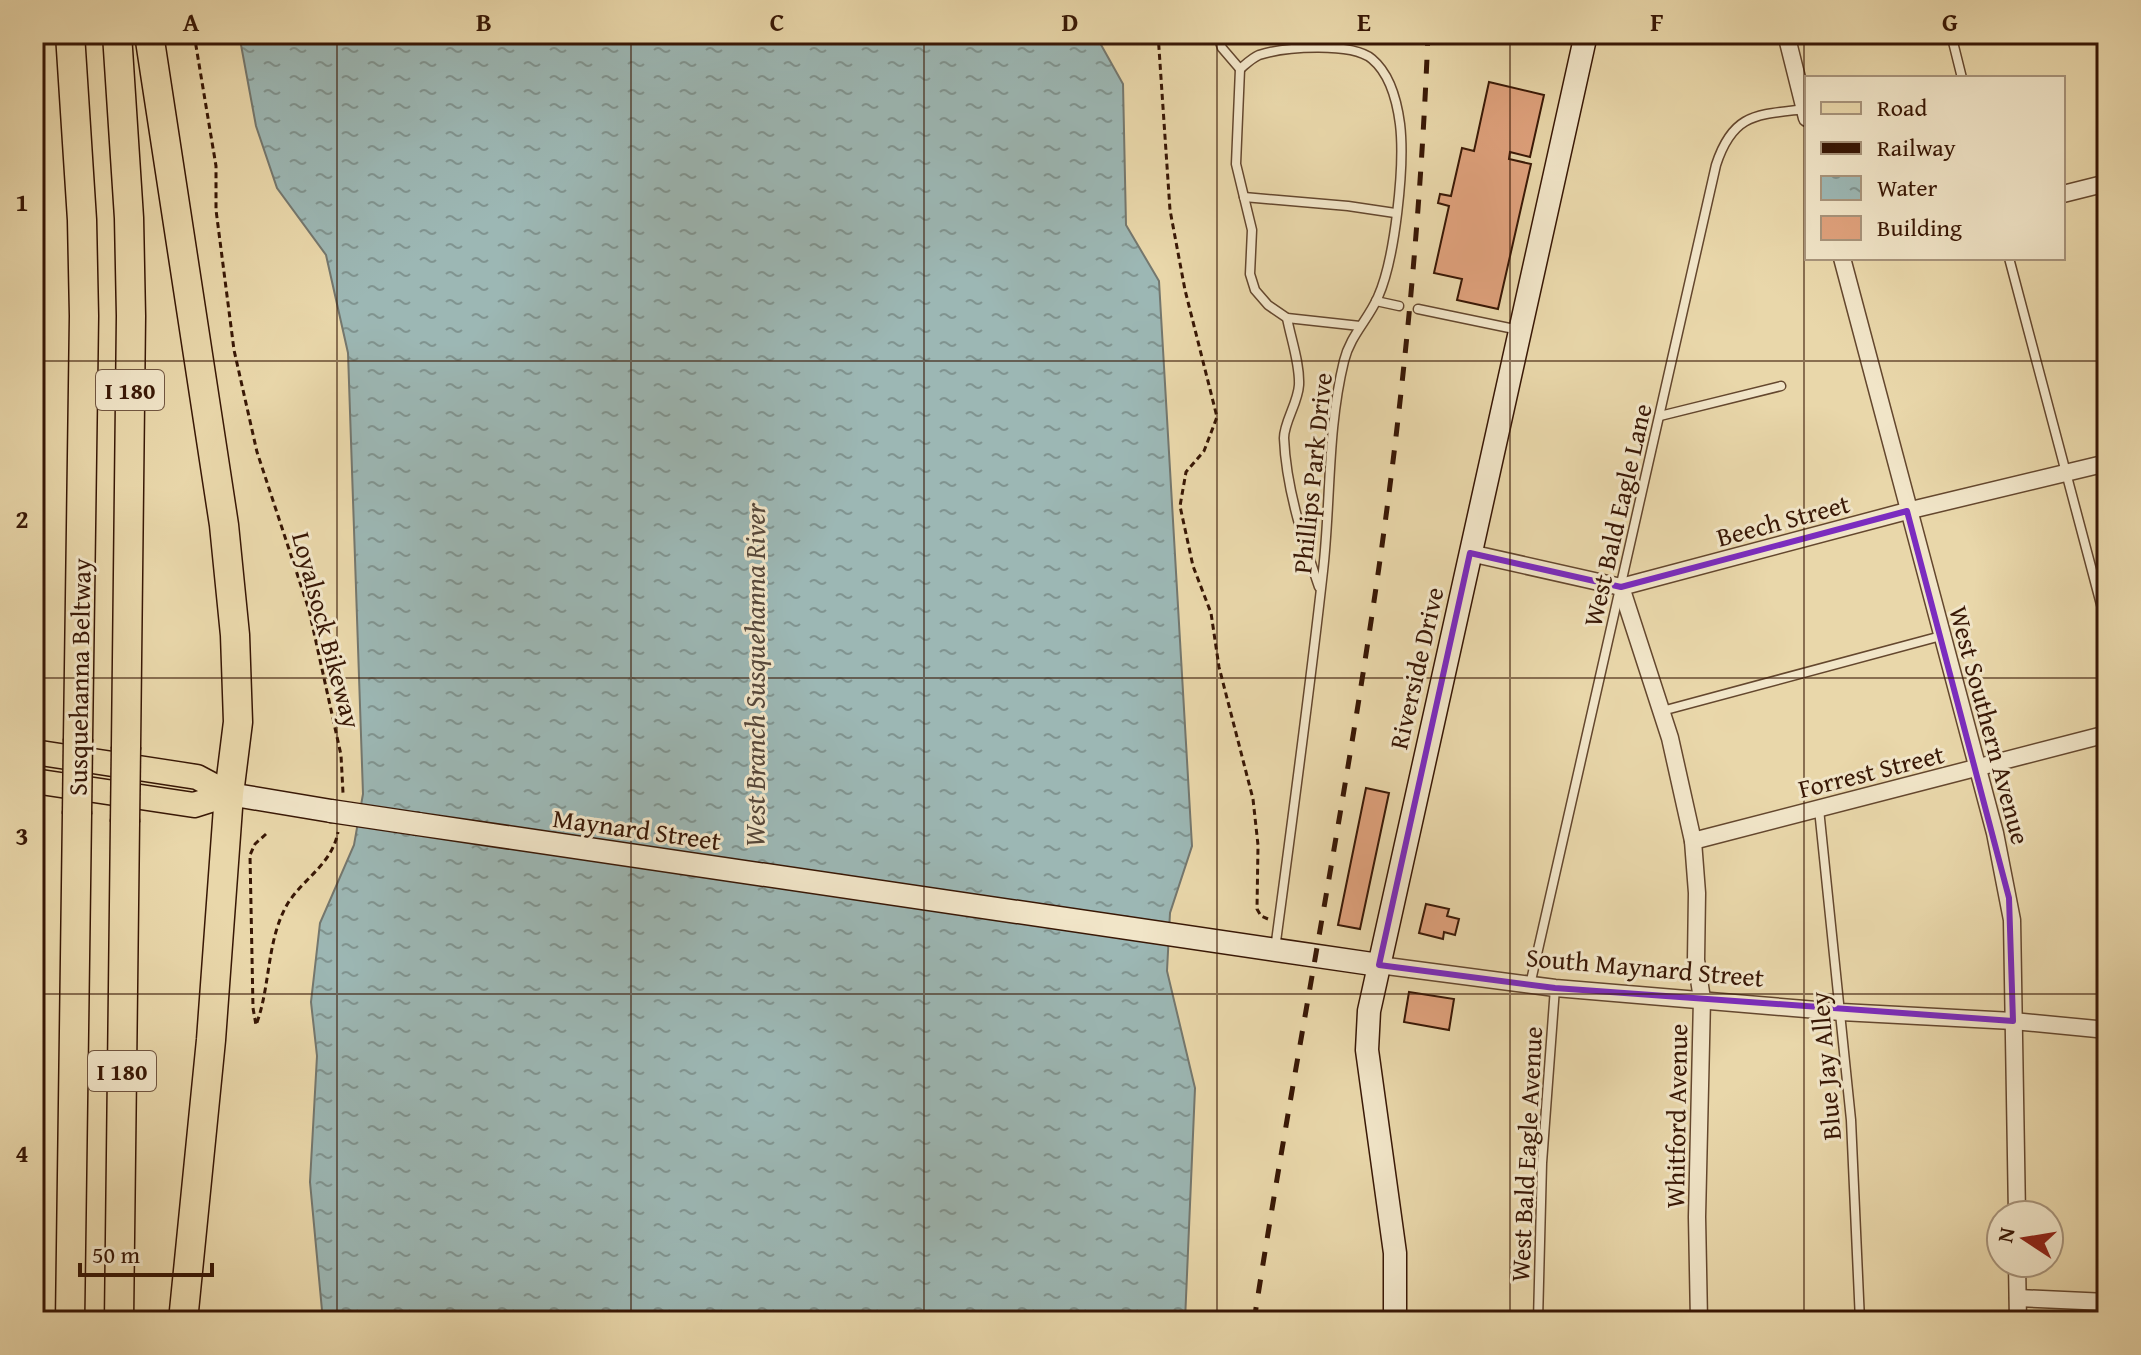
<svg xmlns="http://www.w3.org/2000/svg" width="2141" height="1355" font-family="'Gentium Book Plus',serif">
  <defs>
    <pattern id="water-ripples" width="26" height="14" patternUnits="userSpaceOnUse" patternTransform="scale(2)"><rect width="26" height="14" fill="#9cb7b4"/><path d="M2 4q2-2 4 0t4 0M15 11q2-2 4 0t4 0" fill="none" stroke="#809490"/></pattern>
  </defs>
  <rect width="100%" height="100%" fill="#e9d7aa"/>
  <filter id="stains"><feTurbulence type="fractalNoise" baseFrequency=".0025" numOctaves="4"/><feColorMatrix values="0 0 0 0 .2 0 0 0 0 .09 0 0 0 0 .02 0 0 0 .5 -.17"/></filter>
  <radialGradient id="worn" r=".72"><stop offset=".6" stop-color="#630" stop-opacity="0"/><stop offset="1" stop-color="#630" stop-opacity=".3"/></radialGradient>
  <path fill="url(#water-ripples)" stroke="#74776e" stroke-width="2" d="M239,34h856l28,50 3,141 33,56 33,565 -22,67 -3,58 28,117 -10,233h-862l-13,-139 7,-126 -6,-54 9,-79 34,-78 9,-51 -15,-441 -22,-98 -49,-67 -21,-62z"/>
  <g fill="#dfa17c" stroke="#381705" stroke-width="2">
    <path d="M1489,82l55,13 -14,62 -20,-5 -1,7 22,5 -33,145 -41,-9 5,-21 -28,-6 15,-67 -11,-3 2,-9 11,2 11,-48 12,3z"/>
    <path d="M1366,788l23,5 -29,136 -22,-4z"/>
    <path d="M1426,904l23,5 -2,7 12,3 -4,16 -11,-3 -1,7 -24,-6z"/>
    <path d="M1409,992l45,7 -5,31 -45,-8z"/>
  </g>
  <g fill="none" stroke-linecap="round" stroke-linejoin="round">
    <g stroke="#64472e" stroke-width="11">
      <g id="lane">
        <path d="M1217,34l5,14 18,21"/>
        <path d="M1951,34l11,44"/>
        <path d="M1240,69c6,-5 12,-11 19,-14 25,-8 92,-13 113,4 18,15 25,42 28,65 5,42 -5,135 -22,173 -10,23 -28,39 -34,64 -17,69 -13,140 -21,210 -14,126 -31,252 -48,378"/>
        <path d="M1240,69l-4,95 16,66 -2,44 5,16 13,15 19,13 73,8"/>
        <path d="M1244,197l104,9 47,7"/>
        <path d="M2009,258l98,369"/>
        <path d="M1376,301l23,5"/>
        <path d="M1418,309l101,21"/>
        <path d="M1287,318c4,21 13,46 12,67 -1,18 -15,37 -15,53 2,50 19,102 35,149"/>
        <path d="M1660,416l121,-30"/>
        <path d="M1662,711l279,-75"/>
        <path d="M1819,809l32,311 9,201"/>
        <path d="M1530,985l186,-820c17,-52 40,-50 89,-56"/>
        <path d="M1538,1321l4,-158 13,-175"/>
      </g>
    </g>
    <g stroke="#64472e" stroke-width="19">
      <g id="street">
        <path d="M1786,34l21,84"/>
        <path d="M2063,194l44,-11"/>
        <path d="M1842,258l153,575 17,87 5,295"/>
        <path d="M1470,553l151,34 286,-76 200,-48"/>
        <path d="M1621,587l49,151 23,103 4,52 -1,67 6,39 -5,218 2,104"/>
        <path d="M1693,841l414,-107"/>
        <path d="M1379,965l176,23 286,24 172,9 94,9"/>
        <path d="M2017,1263l1,58"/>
        <path d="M2018,1298l89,4"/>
      </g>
    </g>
    <g stroke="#381705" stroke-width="25">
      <g id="secondary">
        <path d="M229,794l102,17"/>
        <path d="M418,824l961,141"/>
        <path d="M1395,1321v-68l-28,-203 2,-39 217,-977"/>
      </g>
    </g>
    <g stroke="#381705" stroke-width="27">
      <g id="primary">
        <path d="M34,752l163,25 32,17"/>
        <path d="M34,781l160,24 35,-11"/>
      </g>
    </g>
    <g stroke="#381705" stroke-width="31">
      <g id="highway">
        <path d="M70,34l12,186 2,96 -6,423"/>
        <path d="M117,34l12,184 2,98 -5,431"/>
        <path d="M149,34l75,491 11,110 3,87 -9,72 -18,246 -28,281"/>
        <path d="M70,1321l7,-507"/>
        <path d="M119,1321l6,-499"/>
      </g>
    </g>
    <g stroke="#381705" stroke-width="3" stroke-dasharray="6 4" stroke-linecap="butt">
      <path d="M194,34l22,132v44l18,140 23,102 52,158 32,145 2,38"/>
      <path d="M1158,34l12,176 15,80 32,127 -13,34 -18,21 -6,34 13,60 18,47 8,54 34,132 5,46 -1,64 4,7 7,3"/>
      <path d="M266,834l-11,10 -5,11 3,153 3,17c15,-39 10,-85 32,-122 16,-25 44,-39 50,-71"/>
    </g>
    <use href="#lane" stroke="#f1e5c8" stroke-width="8"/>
    <use href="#street" stroke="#f1e5c8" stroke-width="16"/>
    <use href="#secondary" stroke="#f1e5c8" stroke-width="22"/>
    <use href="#primary" stroke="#e9d7aa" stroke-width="24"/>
    <use href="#highway" stroke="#e9d7aa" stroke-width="28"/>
    <path stroke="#381705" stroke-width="5" stroke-dasharray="14 14" stroke-linecap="butt" d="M1254,1321c39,-252 89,-502 125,-754 25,-176 42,-355 49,-533"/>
    <g stroke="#381705" stroke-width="25" stroke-linecap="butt">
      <path id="secondary-bridge" d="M331,811l87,13"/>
    </g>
    <g stroke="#381705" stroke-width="31" stroke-linecap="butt">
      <g id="highway-bridge">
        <path d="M77,814l1,-75"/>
        <path d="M125,822l1,-75"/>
      </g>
    </g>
    <use href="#secondary-bridge" stroke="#f1e5c8" stroke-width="22"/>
    <use href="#highway-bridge" stroke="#e9d7aa" stroke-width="28"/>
  </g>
  <path fill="none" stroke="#7b2cbf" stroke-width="6" stroke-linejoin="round" d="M1907,511l102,387 4,123 -458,-33 -176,-23 91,-412 151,34z"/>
  <path fill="none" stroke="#381705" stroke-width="2" stroke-opacity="0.55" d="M337,34v1287M631,34v1287M924,34v1287M1217,34v1287M1510,34v1287M1804,34v1287M34,361h2073M34,678h2073M34,994h2073"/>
  <g text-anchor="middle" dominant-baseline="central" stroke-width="6" stroke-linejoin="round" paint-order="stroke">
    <g fill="#f1e5c8" stroke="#705540" stroke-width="2">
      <rect x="96" y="370" width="68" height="40" rx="6"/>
      <rect x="88" y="1051" width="68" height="40" rx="6"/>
    </g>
    <g font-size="24" font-weight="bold" fill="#381705">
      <text x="130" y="390">I 180</text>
      <text x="122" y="1071">I 180</text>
    </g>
    <g font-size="26" fill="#381705" stroke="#f1e5c8">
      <text transform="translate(1312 473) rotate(-84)">Phillips Park Drive</text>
      <text transform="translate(1617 515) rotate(-77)">West Bald Eagle Lane</text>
      <text transform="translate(1783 520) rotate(-15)">Beech Street</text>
      <text transform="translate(327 630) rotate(75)">Loyalsock Bikeway</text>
      <text transform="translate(1416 668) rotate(-77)">Riverside Drive</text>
      <text transform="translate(79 677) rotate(-89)">Susquehanna Beltway</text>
      <text transform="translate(1990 725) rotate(75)">West Southern Avenue</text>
      <text transform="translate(1871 771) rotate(-14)">Forrest Street</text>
      <text transform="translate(637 829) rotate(8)">Maynard Street</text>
      <text transform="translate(1645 967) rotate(5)">South Maynard Street</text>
      <text transform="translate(1825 1066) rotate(-95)">Blue Jay Alley</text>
      <text transform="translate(1676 1116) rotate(-89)">Whitford Avenue</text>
      <text transform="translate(1526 1154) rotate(-87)">West Bald Eagle Avenue</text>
    </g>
    <g font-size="28" font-style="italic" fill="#56473a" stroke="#f1e5c8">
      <text transform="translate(754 675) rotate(-90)">West Branch Susquehanna River</text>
    </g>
  </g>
  <rect width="2141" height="1355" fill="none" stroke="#e9d7aa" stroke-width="88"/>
  <rect x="1805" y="76" width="260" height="184" fill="#f1e5c8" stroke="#a7937a" stroke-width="2"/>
  <rect x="1821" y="102" width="40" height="12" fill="#e9d7aa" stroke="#a7937a" stroke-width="2"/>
  <text x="1877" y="116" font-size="24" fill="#381705">Road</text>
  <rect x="1821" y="142" width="40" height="12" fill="#381705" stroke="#a7937a" stroke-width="2"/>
  <text x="1877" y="156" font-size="24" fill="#381705">Railway</text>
  <rect x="1821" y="176" width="40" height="24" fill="url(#water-ripples)" stroke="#a7937a" stroke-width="2"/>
  <text x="1877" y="196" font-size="24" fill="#381705">Water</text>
  <rect x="1821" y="216" width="40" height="24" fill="#dfa17c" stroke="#a7937a" stroke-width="2"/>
  <text x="1877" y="236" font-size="24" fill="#381705">Building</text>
  <g transform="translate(2025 1239) rotate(282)"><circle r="38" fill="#f1e5c8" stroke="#a7937a" stroke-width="2"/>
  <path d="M0-6L14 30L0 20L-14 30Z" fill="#8f2418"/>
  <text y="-12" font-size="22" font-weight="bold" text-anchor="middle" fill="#381705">N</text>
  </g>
  <path d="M80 1263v12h132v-12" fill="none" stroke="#381705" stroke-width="4"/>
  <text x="92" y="1263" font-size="24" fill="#381705" stroke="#f1e5c8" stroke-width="6" paint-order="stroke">50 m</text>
  <rect x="44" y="44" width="2053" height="1267" fill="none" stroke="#381705" stroke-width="3"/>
  <g font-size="26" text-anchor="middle" font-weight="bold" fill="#381705">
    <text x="191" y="31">A</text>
    <text x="484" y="31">B</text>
    <text x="777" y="31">C</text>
    <text x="1070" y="31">D</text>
    <text x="1364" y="31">E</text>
    <text x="1657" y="31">F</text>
    <text x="1950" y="31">G</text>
    <text x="22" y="211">1</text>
    <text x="22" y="528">2</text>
    <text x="22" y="845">3</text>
    <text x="22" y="1162">4</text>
  </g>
  <rect width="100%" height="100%" filter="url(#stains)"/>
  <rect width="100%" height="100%" fill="url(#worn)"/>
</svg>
